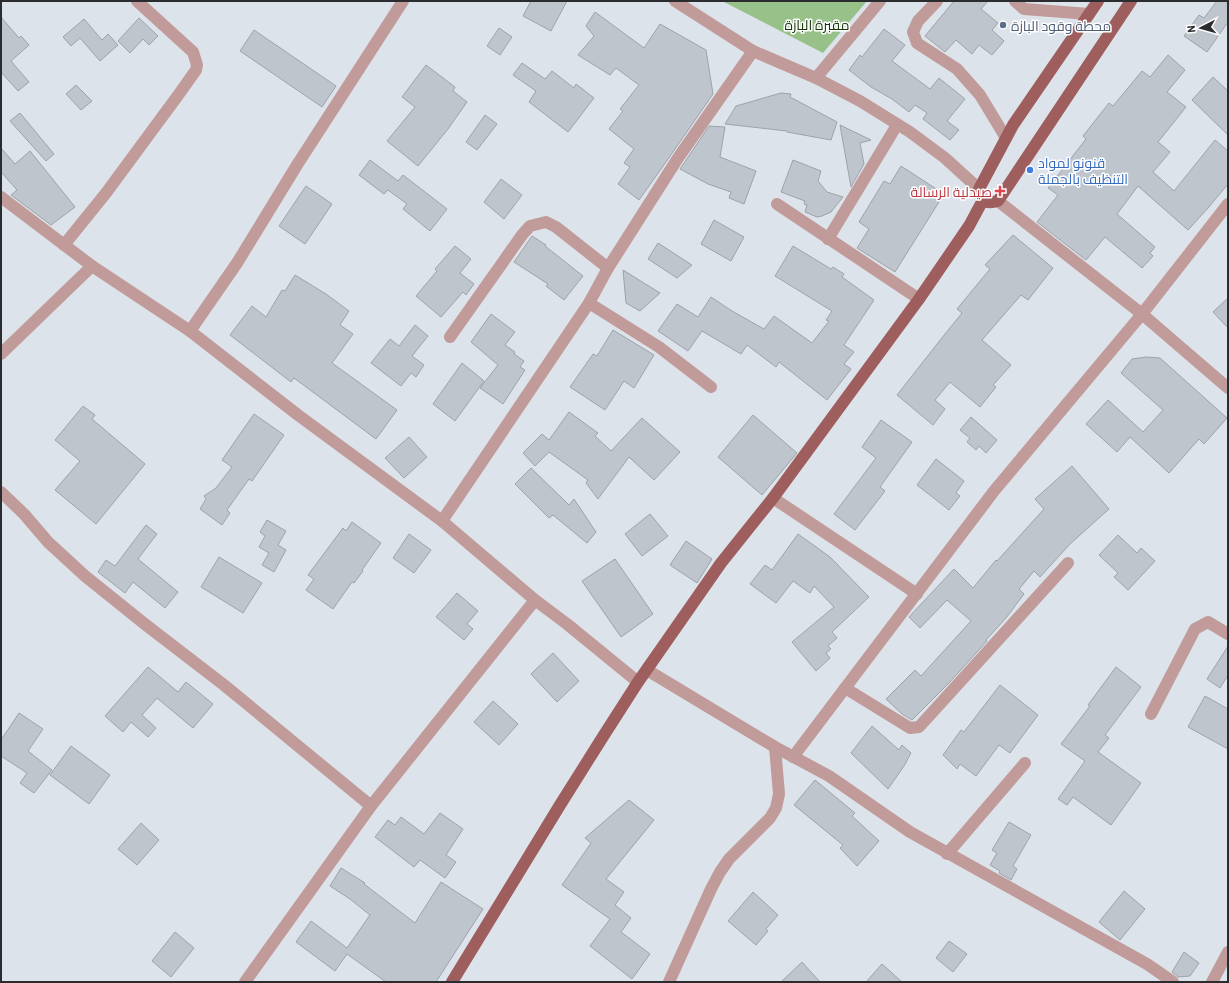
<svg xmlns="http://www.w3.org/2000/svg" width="1229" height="983" font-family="Barlow,Cairo,sans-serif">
  <rect width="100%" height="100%" fill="#dce3ea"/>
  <path fill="#97c189" d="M722,1h145l-44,52z"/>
  <g fill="#bfc5cc" stroke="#9da3a9">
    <path d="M531,1h36l-16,30 -28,-15z"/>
    <path d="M954,1h34l-7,8 17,14 -6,7 12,11 -12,14 -13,-10 -7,9 -16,-14 -11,12 -20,-16z"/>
    <path d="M1217,1h11v21l-21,30 -23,-16 15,-21 5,3z"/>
    <path d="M595,12l49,36 16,-24 46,26 7,44 -47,68 -27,38 -21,-16 12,-17 -6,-4 10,-14 -25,-20 14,-18 -3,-2 19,-24 -23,-17 -6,7 -32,-20 16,-19 -8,-10z"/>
    <path d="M1,17l18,21 2,-2 8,9 -18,16 18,21 -11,9 -17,-19z"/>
    <path d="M139,18l19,18 -9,9 -6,-6 -13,14 -12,-12z"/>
    <path d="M84,19l18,21 6,-6 10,11 -18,16 -20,-23 -9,8 -8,-9z"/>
    <path d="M499,28l13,9 -12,18 -13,-9z"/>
    <path d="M884,29l21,16 -13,16 38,28 9,-11 26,21 -18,22 12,9 -9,10 -27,-21 4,-6 -12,-8 -6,7 -17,-13 -21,-12 -22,-17 11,-15 2,2z"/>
    <path d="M254,30l82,56 -14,21 -82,-56z"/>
    <path d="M1168,55l17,15 -18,22 19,15 -28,35 12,10 -17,20 21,19 41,-51 13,11v33l-20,24 -20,22 -50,-44 -21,28 38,33 -5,6 3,3 -11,12 -37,-31 -19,23 -49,-38 21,-27 -10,-7 38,-49 -3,-3 26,-33 4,3 29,-35 8,6z"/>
    <path d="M522,63l23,16 7,-8 22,17 2,-4 18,14 -26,34 -39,-30 7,-11 -23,-16z"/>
    <path d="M426,65l29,22 -2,4 14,11 -19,27 -30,37 -31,-25 28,-34 -13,-10z"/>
    <path d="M1213,77l15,14v44l-36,-35z"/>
    <path d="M76,85l16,16 -11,9 -15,-16z"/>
    <path d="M781,93l10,1 -1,3 47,25 -6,18 -44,-8v-1l-62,-7 11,-18z"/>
    <path d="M20,113l34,41 -8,7 -36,-40z"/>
    <path d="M485,115l12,9 -20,26 -11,-8z"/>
    <path d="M840,125l31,15 -11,3 4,21 -13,23z"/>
    <path d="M709,126l16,1 -5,30 36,14 -12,33 -15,-6 2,-6 -23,-8 -28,-15z"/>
    <path d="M1,148l14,16 15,-13 45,56 -24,18 -40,-30 6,-5 -16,-18z"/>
    <path d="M370,160l28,21 5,-6 44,34 -17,22 -27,-22 4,-5 -19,-14 -4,4 -25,-19z"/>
    <path d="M793,160l28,11 -3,10 9,11 16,5 -12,15 -9,4 -5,1 -12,-5 2,-7 -3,-1 1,-3 -24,-9z"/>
    <path d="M901,166l43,28 -49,78 -38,-24 12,-19 -10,-7 25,-41 6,3z"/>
    <path d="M501,179l21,16 -18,24 -20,-17z"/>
    <path d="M306,186l26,18 -27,40 -26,-18z"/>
    <path d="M714,220l30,17 -13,24 -30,-17z"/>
    <path d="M1013,235l40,33 -25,32 -7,-5 -39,45 29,25 -18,20 3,2 -16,20 -30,-25 -15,18 10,9 -12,16 -36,-30 44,-56 21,-26 -5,-4 33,-40 -5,-4z"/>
    <path d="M532,236l14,9 -1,1 38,30 -19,24 -18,-14 2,-2 -34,-22z"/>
    <path d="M658,243l34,22 -15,13 -29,-19z"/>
    <path d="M455,246l16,13 -11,14 14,11 -8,11 -3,-3 -22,25 -25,-21 21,-25 -2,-2z"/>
    <path d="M793,246l38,23 2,-2 11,7 -2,3 32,23 -30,45 10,7 -10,12 7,5 -24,31 -48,-38 -3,5 -29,-22 -6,9 -39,-23 -14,20 -30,-20 19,-27 21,13 13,-20 21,14 32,18 10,-13 38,27 17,-22 -3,-1 6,-9 -57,-35z"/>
    <path d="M623,270l37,23 -20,18 -14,-8z"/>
    <path d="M295,275l31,19 23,17 -9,14 13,9 -21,29 65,47 -21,29 -82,-61 -3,4 -61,-47 22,-29 14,11 16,-27 3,1z"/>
    <path d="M1228,298v30l-15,-16z"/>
    <path d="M491,314l24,18 -10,13 10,7 -1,2 10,7 -4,6 5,3 -22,34 -23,-16 18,-23 -27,-23z"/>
    <path d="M415,325l13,11 -16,20 12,9 -8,12 -5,-4 -10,13 -30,-23 19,-24 9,7z"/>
    <path d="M613,330l41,25 -20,33 -10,-7 -19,29 -35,-23 23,-33 4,2z"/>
    <path d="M1146,357l14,1 67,60 -23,26 -5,-5 -30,34 -39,-36 -13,15 -31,-28 22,-24 35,32 20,-22 -42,-37 11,-14z"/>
    <path d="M462,363l22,18 -29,40 -22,-17z"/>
    <path d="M83,406l12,9 -3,4 53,45 -49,60 -41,-34 25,-29 -25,-21z"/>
    <path d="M569,412l29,21 -3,3 16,15 31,-33 38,34 -26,28 -25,-23 -31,42 -12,-16 2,-3 -39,-28 -14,14 -12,-13 19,-19 7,6z"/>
    <path d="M254,414l30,21 -32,46 -3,-2 -22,31 3,3 -8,12 -22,-16 6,-10 -2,-3 12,-8 16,-21 -10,-7z"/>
    <path d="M753,415l44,38 -35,42 -44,-38z"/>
    <path d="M971,417l26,23 -11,13 -7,-7 -3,4 -9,-8 3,-4 -10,-8z"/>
    <path d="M881,420l31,22 -32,45 5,4 -30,39 -21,-16 42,-56 -14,-11z"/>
    <path d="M409,437l18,20 -23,21 -19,-20z"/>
    <path d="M936,459l28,22 -8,12 4,3 -11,14 -32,-25z"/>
    <path d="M1072,466l37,43 -39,35 -30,33 -6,-6 -15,18 5,5 -18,24 -20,22 1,1 -39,43 -36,36 -10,-6 -16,-15 29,-29 6,6 50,-55 -24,-21 -27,28 -11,-11 45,-48 19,19 23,-28 1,1 47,-52 -9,-10z"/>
    <path d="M531,468l38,37 5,-6 22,33 -9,11 -34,-28 -4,3 -34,-34z"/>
    <path d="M650,514l18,22 -26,20 -17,-22z"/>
    <path d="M267,520l19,11 -8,14 8,5 -12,22 -12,-7 7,-12 -10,-6 6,-11 -5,-4z"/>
    <path d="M352,522l29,21 -19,27 1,1 -9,12 -2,-1 -19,27 -27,-19 8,-11 -6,-4 35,-47 3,3z"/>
    <path d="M146,525l11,9 -19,25 40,33 -13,16 -32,-26 -8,11 -27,-21 8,-12 9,6z"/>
    <path d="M409,534l22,16 -17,23 -21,-15z"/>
    <path d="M798,534l32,23 39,40 -37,35 5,6 -9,8 3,3 -5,4 4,5 -14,13 -24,-29 42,-35 -20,-21 -4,7 -17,-12 -17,22 -26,-19 15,-19 7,5z"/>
    <path d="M1118,535l19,18 4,-5 14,13 -27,29 -14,-13 4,-4 -19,-18z"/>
    <path d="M686,541l26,18 -15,24 -27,-18z"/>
    <path d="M219,557l43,26 -19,30 -42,-26z"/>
    <path d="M615,559l38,55 -32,23 -39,-56z"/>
    <path d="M457,593l21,18 -11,13 6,5 -9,11 -28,-23z"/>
    <path d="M1228,646v29l-8,13 -13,-9z"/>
    <path d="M553,653l26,28 -22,21 -26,-28z"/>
    <path d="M148,667l30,25 8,-10 27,22 -20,24 -36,-30 -15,17 14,13 -8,9 -17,-15 -8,10 -18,-16z"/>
    <path d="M1116,667l25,20 -36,48 4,3 -11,14 43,31 -30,42 -38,-28 -6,8 -9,-6 27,-38 -24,-17 29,-38 -2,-1z"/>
    <path d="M1000,685l38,30 -28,38 -11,-8 -23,31 -16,-12 -3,5 -14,-14 18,-25 3,2z"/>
    <path d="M1205,696l23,13v40l-40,-22z"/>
    <path d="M493,701l25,23 -19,21 -25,-23z"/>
    <path d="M19,713l24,16 -15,22 24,19 -18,23 -14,-10 7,-10 -26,-17v-16z"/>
    <path d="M872,726l27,24 3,-5 9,8 -7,13 -16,23 -37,-36z"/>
    <path d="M71,746l39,29 -21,29 -39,-29z"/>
    <path d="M815,780l40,33 -3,3 27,25 -22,25 -17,-18 3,-3 -49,-40z"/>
    <path d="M629,800l25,20 -48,59 18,13 -9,13 16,13 -10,14 29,22 -18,25 -42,-33 20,-27 -48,-34 29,-42 -6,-5z"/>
    <path d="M440,813l23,16 -17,26 10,7 -11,16 -25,-18 -6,7 -39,-30 13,-17 7,5 6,-8 23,17z"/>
    <path d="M1009,822l22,13 -18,31 4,3 -6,11 -12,-7 1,-2 -10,-6 7,-12 -5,-3z"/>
    <path d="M141,823l18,17 -22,25 -19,-16z"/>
    <path d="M341,868l24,15 -1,1 51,39 26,-41 42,27 -47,73h-50l-39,-28 -12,17 -39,-29 15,-21 36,27 23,-33 -20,-16 -20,-13z"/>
    <path d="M1124,891l21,18 -25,31 -21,-18z"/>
    <path d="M753,892l25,23 -12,14 2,2 -12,14 -28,-24z"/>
    <path d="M175,932l19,16 -23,29 -19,-16z"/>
    <path d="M949,941l18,13 -14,18 -17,-14z"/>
    <path d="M1184,952l15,11 -9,13 -12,1 -6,-5z"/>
    <path d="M802,962l18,20h-39z"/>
    <path d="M882,964l20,18h-36z"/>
  </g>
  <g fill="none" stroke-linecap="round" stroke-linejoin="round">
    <g stroke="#c09b99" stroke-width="12">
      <path d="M675,1l78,50 63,27 44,23 50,31 35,26 34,31"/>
      <path d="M937,1l-19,20 -5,11 4,11 40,26 23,26 26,43"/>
      <path d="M1015,1l9,8 65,5"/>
      <path d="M816,78l64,-77"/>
      <path d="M1,197l91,69 98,65 108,84 144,106 93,79 32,24 71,58"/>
      <path d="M998,201l144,113 86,74"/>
      <path d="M777,204l142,95"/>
      <path d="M828,239l69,-114"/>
      <path d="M64,245l42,-52 73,-99 17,-24 1,-5 -4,-13 -56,-51"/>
      <path d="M589,303l19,-35"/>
      <path d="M190,331l47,-68 60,-98 106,-164"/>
      <path d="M450,337l72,-102 8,-9 16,-4 10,5 52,41 70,-110 75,-107"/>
      <path d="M1,354l91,-88"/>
      <path d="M1,492l23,22 24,28 37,34 61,49 78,60 147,121"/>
      <path d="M773,498l144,96"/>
      <path d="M442,521l147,-218 70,44 52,40"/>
      <path d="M647,670l128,77 54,29 81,56 237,132 26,18"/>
      <path d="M845,688l65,40 9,-1 149,-164"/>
      <path d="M1151,714l44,-85 13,-7 20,12"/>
      <path d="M793,757l201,-266 148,-177 86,-110"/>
      <path d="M947,854l78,-91"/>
      <path d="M245,982l126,-176 164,-206"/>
      <path d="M669,982l42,-93 9,-17 9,-13 41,-41 6,-10 3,-14 -4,-47"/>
      <path d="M1212,982l16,-30"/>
    </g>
    <g stroke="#9d5e5d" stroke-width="12">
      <path d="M1098,1l-85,124 -34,64c2,13 7,15 19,12l133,-200"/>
      <path d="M452,982l108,-177 44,-70 34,-53 83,-119 52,-65 146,-199 50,-73 14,-26"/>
    </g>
  </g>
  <circle fill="#5c6f8a" stroke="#fff" stroke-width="1.5" cx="1003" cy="25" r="4"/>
  <circle fill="#3f7fe0" stroke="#fff" stroke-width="1.5" cx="1030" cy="170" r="4"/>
  <path fill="#e0444e" stroke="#fff" stroke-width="1.5" d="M998 185h4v4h4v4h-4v4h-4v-4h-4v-4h4z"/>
  <g text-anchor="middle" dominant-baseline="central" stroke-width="3" stroke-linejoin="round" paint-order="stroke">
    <g font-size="14" fill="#153409" stroke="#fff">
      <text x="817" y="24">مقبرة البازة</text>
    </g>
    <g font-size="14" fill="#4e5e75" stroke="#fff" text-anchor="start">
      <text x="1011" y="25">محطة وقود البازة</text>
    </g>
    <g font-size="14" fill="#366cbe" stroke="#fff" text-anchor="start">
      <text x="1038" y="162">قنونو لمواد<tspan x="1038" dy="16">التنظيف بالجملة</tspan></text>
    </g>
    <g font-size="14" fill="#be3a42" stroke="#fff" text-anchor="end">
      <text x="992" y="191">صيدلية الرسالة</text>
    </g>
  </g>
  <rect width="1229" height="983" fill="none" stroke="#2a2c2f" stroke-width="4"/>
  <g transform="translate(1201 28) rotate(264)" stroke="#ffffff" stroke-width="3" paint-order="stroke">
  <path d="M0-3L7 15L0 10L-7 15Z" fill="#2a2c2f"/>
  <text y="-6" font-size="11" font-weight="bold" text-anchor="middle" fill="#2a2c2f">N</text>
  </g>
</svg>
